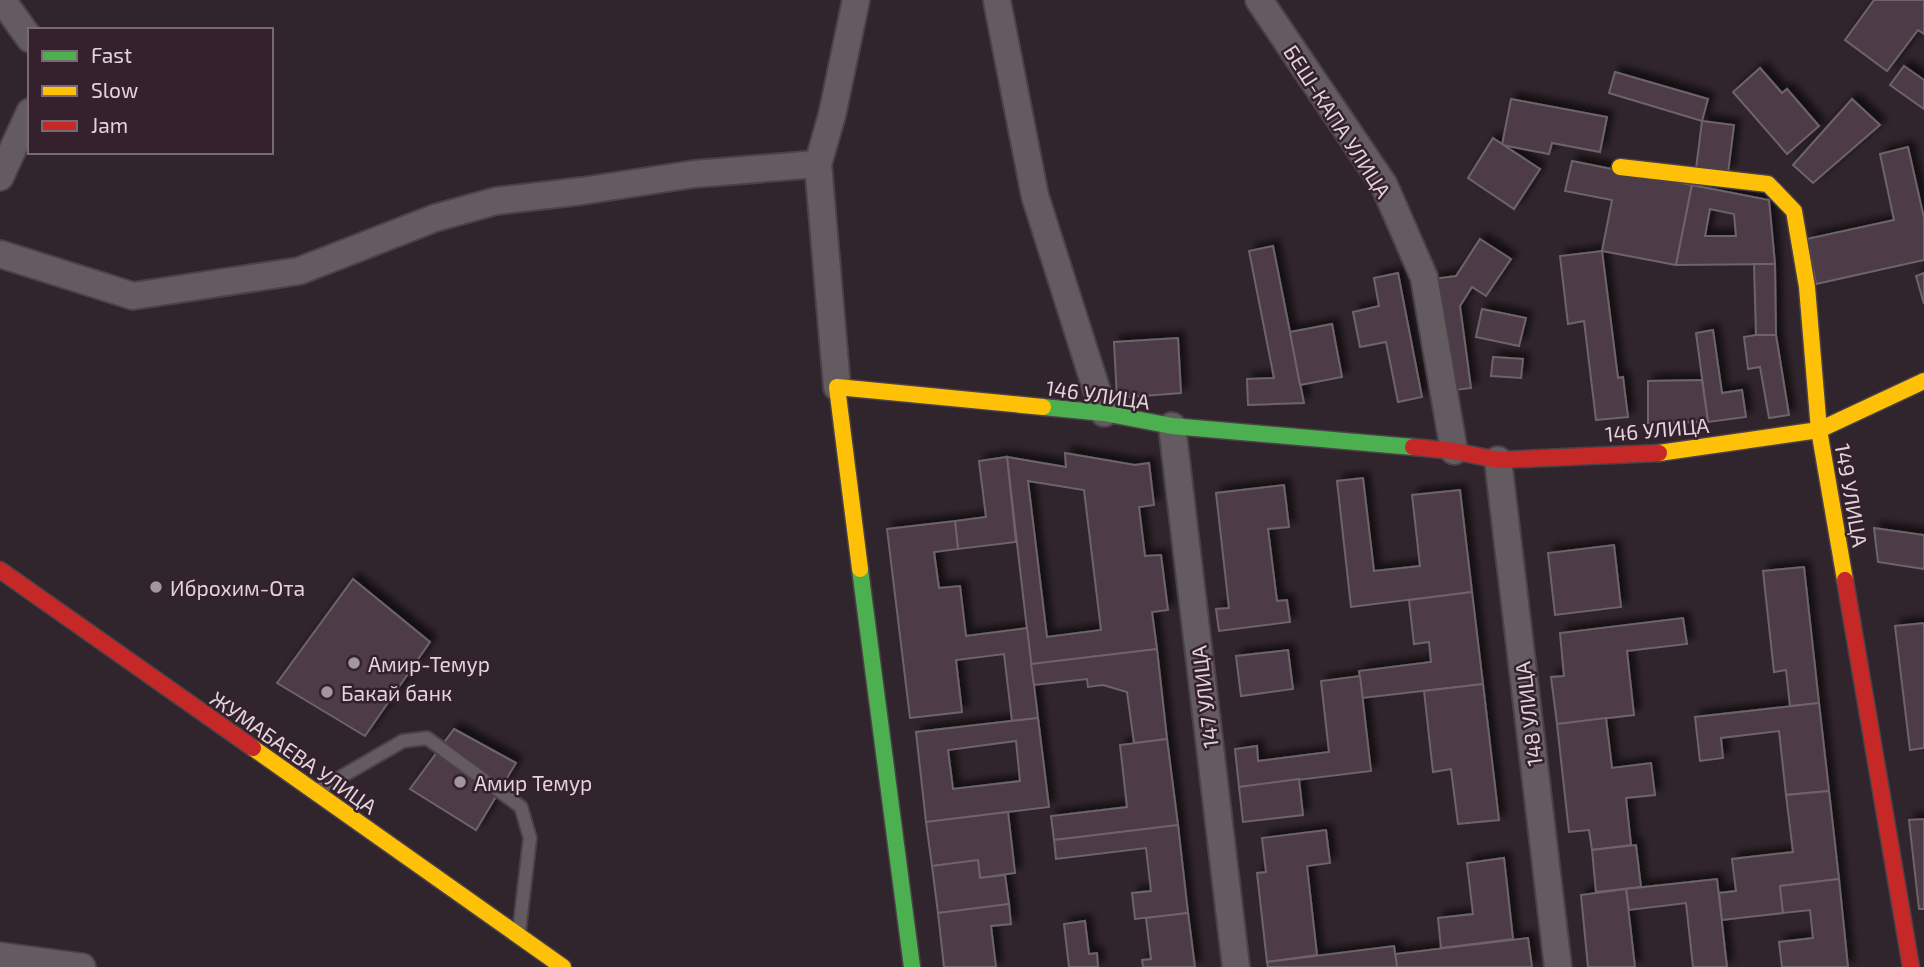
<svg xmlns="http://www.w3.org/2000/svg" width="1924" height="967" font-family="'Exo 2',sans-serif">
  <defs>
    <filter id="shadow"><feDropShadow dx="6" dy="-6" stdDeviation="3.5" flood-color="#0009"/></filter>
  </defs>
  <rect width="100%" height="100%" fill="#30252c"/>
  <g fill="#4d3a46" stroke="#6d646a" stroke-width="2" fill-rule="evenodd" filter="url(#shadow)">
    <path d="M1874,0h50v34l-6,-4 -31,41 -42,-31z"/>
    <path d="M1904,66l20,14v29l-34,-24z"/>
    <path d="M1760,68l22,25 5,-4 32,37 -32,28 -54,-62z"/>
    <path d="M1615,72l93,27 -6,22 -93,-28z"/>
    <path d="M1511,99l96,18 -7,35 -48,-9 -3,11 -47,-9z"/>
    <path d="M1852,99l28,26 -67,58 -20,-18z"/>
    <path d="M1702,121l32,4 -6,48 -32,-4z"/>
    <path d="M1493,138l47,31 -26,40 -46,-31z"/>
    <path d="M1908,147l16,71v42l-108,24 -9,-45 87,-19 -14,-66z"/>
    <path d="M1572,161l120,24 -16,80 -74,-14 10,-51 -47,-9z"/>
    <path d="M1692,185l77,15 6,64 -99,1zM1710,209l24,5 2,22h-31z"/>
    <path d="M1480,239l31,20 -25,37 -14,-9 -12,19 11,82 -23,3 -15,-112 23,-3z"/>
    <path d="M1273,246l31,157 -56,2 -1,-26 27,-1 -25,-127z"/>
    <path d="M1602,251l16,127 5,-1 5,40 -32,3 -12,-99 -16,3 -8,-68z"/>
    <path d="M1754,264h21l1,71h-20z"/>
    <path d="M1398,273l24,124 -24,5 -12,-60 -26,5 -7,-35 26,-6 -5,-28z"/>
    <path d="M1924,273v31l-8,-28z"/>
    <path d="M1482,309l44,9 -7,28 -43,-9z"/>
    <path d="M1332,324l10,53 -42,8 -10,-53z"/>
    <path d="M1713,330l9,63 20,-3 4,27 -38,5 -12,-89z"/>
    <path d="M1756,335h20l13,80 -20,3 -9,-51 -12,2 -4,-32z"/>
    <path d="M1178,338l3,55 -64,5 -3,-56z"/>
    <path d="M1493,357l30,2 -2,19 -30,-2z"/>
    <path d="M1702,380l6,42 -60,1v-42z"/>
    <path d="M1065,453l70,12 14,-2 5,42 -15,2 6,49 16,-1 7,55 -16,2 5,37 -126,15 -24,-207 59,10zM1028,481l56,9 17,140 -54,7z"/>
    <path d="M1007,457l9,85 -58,7 -3,-28 31,-4 -7,-56z"/>
    <path d="M1363,478l11,93 46,-5 -8,-71 48,-5 12,102 -121,15 -14,-126z"/>
    <path d="M1284,485l5,42 -21,2 9,72 10,-1 3,22 -71,9 -3,-22 13,-1 -13,-115z"/>
    <path d="M955,521l3,28 -24,3 5,36 21,-2 6,50 61,-8 11,90 -26,3 -8,-67 -48,6 6,52 -52,6 -23,-189z"/>
    <path d="M1874,528l50,7v34l-46,-7z"/>
    <path d="M1614,545l7,62 -66,8 -7,-62z"/>
    <path d="M1804,567l15,136 -29,3 -4,-36 -12,2 -11,-101z"/>
    <path d="M353,579l77,63 -65,94 -88,-53z"/>
    <path d="M1472,592l11,92 -121,14 -3,-27 72,-9 -2,-20 -15,2 -5,-44z"/>
    <path d="M1683,618l4,26 -60,7 7,64 -77,9 -6,-47 13,-1 -4,-43z"/>
    <path d="M1924,623v125l-14,2 -15,-124z"/>
    <path d="M1157,649l10,90 -33,4 -7,-51 -24,-7 -15,2 -1,-8 -53,6 -3,-21z"/>
    <path d="M1288,650l5,39 -52,7 -5,-40z"/>
    <path d="M1360,676l11,95 -132,16 -4,-38 22,-3 1,15 71,-9 -8,-71z"/>
    <path d="M1483,684l16,136 -41,4 -7,-55 -18,3 -9,-81z"/>
    <path d="M1819,703l10,88 -43,4 -7,-64 -58,7 2,20 -23,3 -5,-44z"/>
    <path d="M1038,718l11,89 -123,15 -10,-90zM1016,741l4,40 -67,8 -5,-39z"/>
    <path d="M1606,718l6,50 39,-5 4,32 -29,3 5,47 -39,5 -3,-20 -20,2 -12,-108z"/>
    <path d="M454,729l62,34 -40,67 -66,-41z"/>
    <path d="M1167,739l11,86 -124,15 -3,-24 76,-9 -7,-62z"/>
    <path d="M1299,779l4,36 -60,7 -4,-35z"/>
    <path d="M1829,791l10,88 -59,7 3,27 -61,7 -3,-27 17,-2 -4,-32 61,-7 -7,-57z"/>
    <path d="M1008,812l7,61 -35,5 -2,-18 -46,6 -6,-44z"/>
    <path d="M1924,819v90h-5l-10,-89z"/>
    <path d="M1178,825l10,88 -53,6 -3,-26 19,-2 -5,-43 -90,11 -2,-19z"/>
    <path d="M1326,830l4,33 -23,3 10,89 -50,7 -10,-89 9,-1 -4,-34z"/>
    <path d="M1636,845l5,42 -45,5 -4,-42z"/>
    <path d="M1504,858l9,81 -72,9 -3,-30 35,-4 -6,-51z"/>
    <path d="M978,860l2,18 25,-3 4,29 -71,9 -6,-47z"/>
    <path d="M1717,879l10,88h-34l-7,-64 -57,7 -3,-21z"/>
    <path d="M1839,879l9,88h-66l-3,-25 34,-4 -3,-28 -27,3 -3,-27z"/>
    <path d="M1626,889l9,78h-47l-7,-72z"/>
    <path d="M1009,904l2,20 -20,2 5,41h-52l-6,-54z"/>
    <path d="M1188,913l7,54h-52l-1,-7 9,-1 -5,-41z"/>
    <path d="M1085,921l4,33 8,-1 1,14h-29l-5,-43z"/>
    <path d="M1528,938l4,29h-135l-2,-13z"/>
    <path d="M1394,946l3,21h-129l-1,-5z"/>
  </g>
  <g fill="none" stroke-linecap="round" stroke-linejoin="round">
    <g stroke="#4b4248" stroke-width="16">
      <path id="lane" d="M320,789l83,-48 24,-3 94,69 9,31 -11,94"/>
    </g>
    <g stroke="#4b4248" stroke-width="30">
      <g id="street">
        <path d="M2,0l28,39"/>
        <path d="M1259,0l125,185 40,92 30,174"/>
        <path d="M997,1l38,195 69,217"/>
        <path d="M0,177l30,-65"/>
        <path d="M0,254l133,42 166,-25 136,-53 61,-17 86,-10 112,-17 124,-10"/>
        <path d="M837,387l-19,-223 14,-49 24,-115"/>
        <path d="M1172,426l64,541"/>
        <path d="M1498,460l60,507"/>
        <path d="M0,956l82,11"/>
      </g>
    </g>
    <g stroke="#4b4248" stroke-width="19">
      <g id="fast">
        <path d="M1043,407l61,6 68,13 241,21"/>
        <path d="M860,569l52,398"/>
      </g>
    </g>
    <g stroke="#4b4248" stroke-width="19">
      <g id="slow">
        <path d="M1620,167l148,17 26,27 13,76 12,143 26,150"/>
        <path d="M1659,453l160,-23 105,-49"/>
        <path d="M860,569l-23,-182 206,20"/>
        <path d="M253,748l310,219"/>
      </g>
    </g>
    <g stroke="#4b4248" stroke-width="19">
      <g id="jam">
        <path d="M1413,447l41,4 44,9 161,-7"/>
        <path d="M0,570l253,178"/>
        <path d="M1845,580l66,387"/>
      </g>
    </g>
    <use href="#lane" stroke="#645b61" stroke-width="12"/>
    <use href="#street" stroke="#645b61" stroke-width="26"/>
    <use href="#fast" stroke="#4caf50" stroke-width="16"/>
    <use href="#slow" stroke="#ffc107" stroke-width="16"/>
    <use href="#jam" stroke="#c62828" stroke-width="16"/>
  </g>
  <g fill="#a3979e" stroke="#34212d" stroke-width="2.5">
    <circle cx="156" cy="587" r="7"/>
    <circle cx="354" cy="663" r="7"/>
    <circle cx="327" cy="692" r="7"/>
    <circle cx="460" cy="782" r="7"/>
  </g>
  <g text-anchor="middle" dominant-baseline="central" stroke-width="5" stroke-linejoin="round" paint-order="stroke">
    <g font-size="21" fill="#e1d4db" stroke="#34212d">
      <text transform="translate(1338 121) rotate(57)">БЕШ-КАПА УЛИЦА</text>
      <text transform="translate(1098 394) rotate(8)">146 УЛИЦА</text>
      <text transform="translate(1657 429) rotate(-5)">146 УЛИЦА</text>
      <text transform="translate(1852 495) rotate(80)">149 УЛИЦА</text>
      <text transform="translate(1204 697) rotate(-97)">147 УЛИЦА</text>
      <text transform="translate(1528 714) rotate(-97)">148 УЛИЦА</text>
      <text transform="translate(294 752) rotate(35)">ЖУМАБАЕВА УЛИЦА</text>
    </g>
    <g font-size="21" fill="#e1d4db" stroke="#34212d" text-anchor="start">
      <text x="170" y="587">Иброхим-Ота</text>
      <text x="368" y="663">Амир-Темур</text>
      <text x="341" y="692">Бакай банк</text>
      <text x="474" y="782">Амир Темур</text>
    </g>
  </g>
  <rect x="28" y="28" width="245" height="126" fill="#34212d" stroke="#796973" stroke-width="2"/>
  <rect x="42" y="51" width="35" height="10" fill="#4caf50" stroke="#796973" stroke-width="2"/>
  <text x="91" y="63" font-size="21" fill="#e1d4db">Fast</text>
  <rect x="42" y="86" width="35" height="10" fill="#ffc107" stroke="#796973" stroke-width="2"/>
  <text x="91" y="98" font-size="21" fill="#e1d4db">Slow</text>
  <rect x="42" y="121" width="35" height="10" fill="#c62828" stroke="#796973" stroke-width="2"/>
  <text x="91" y="133" font-size="21" fill="#e1d4db">Jam</text>
</svg>
